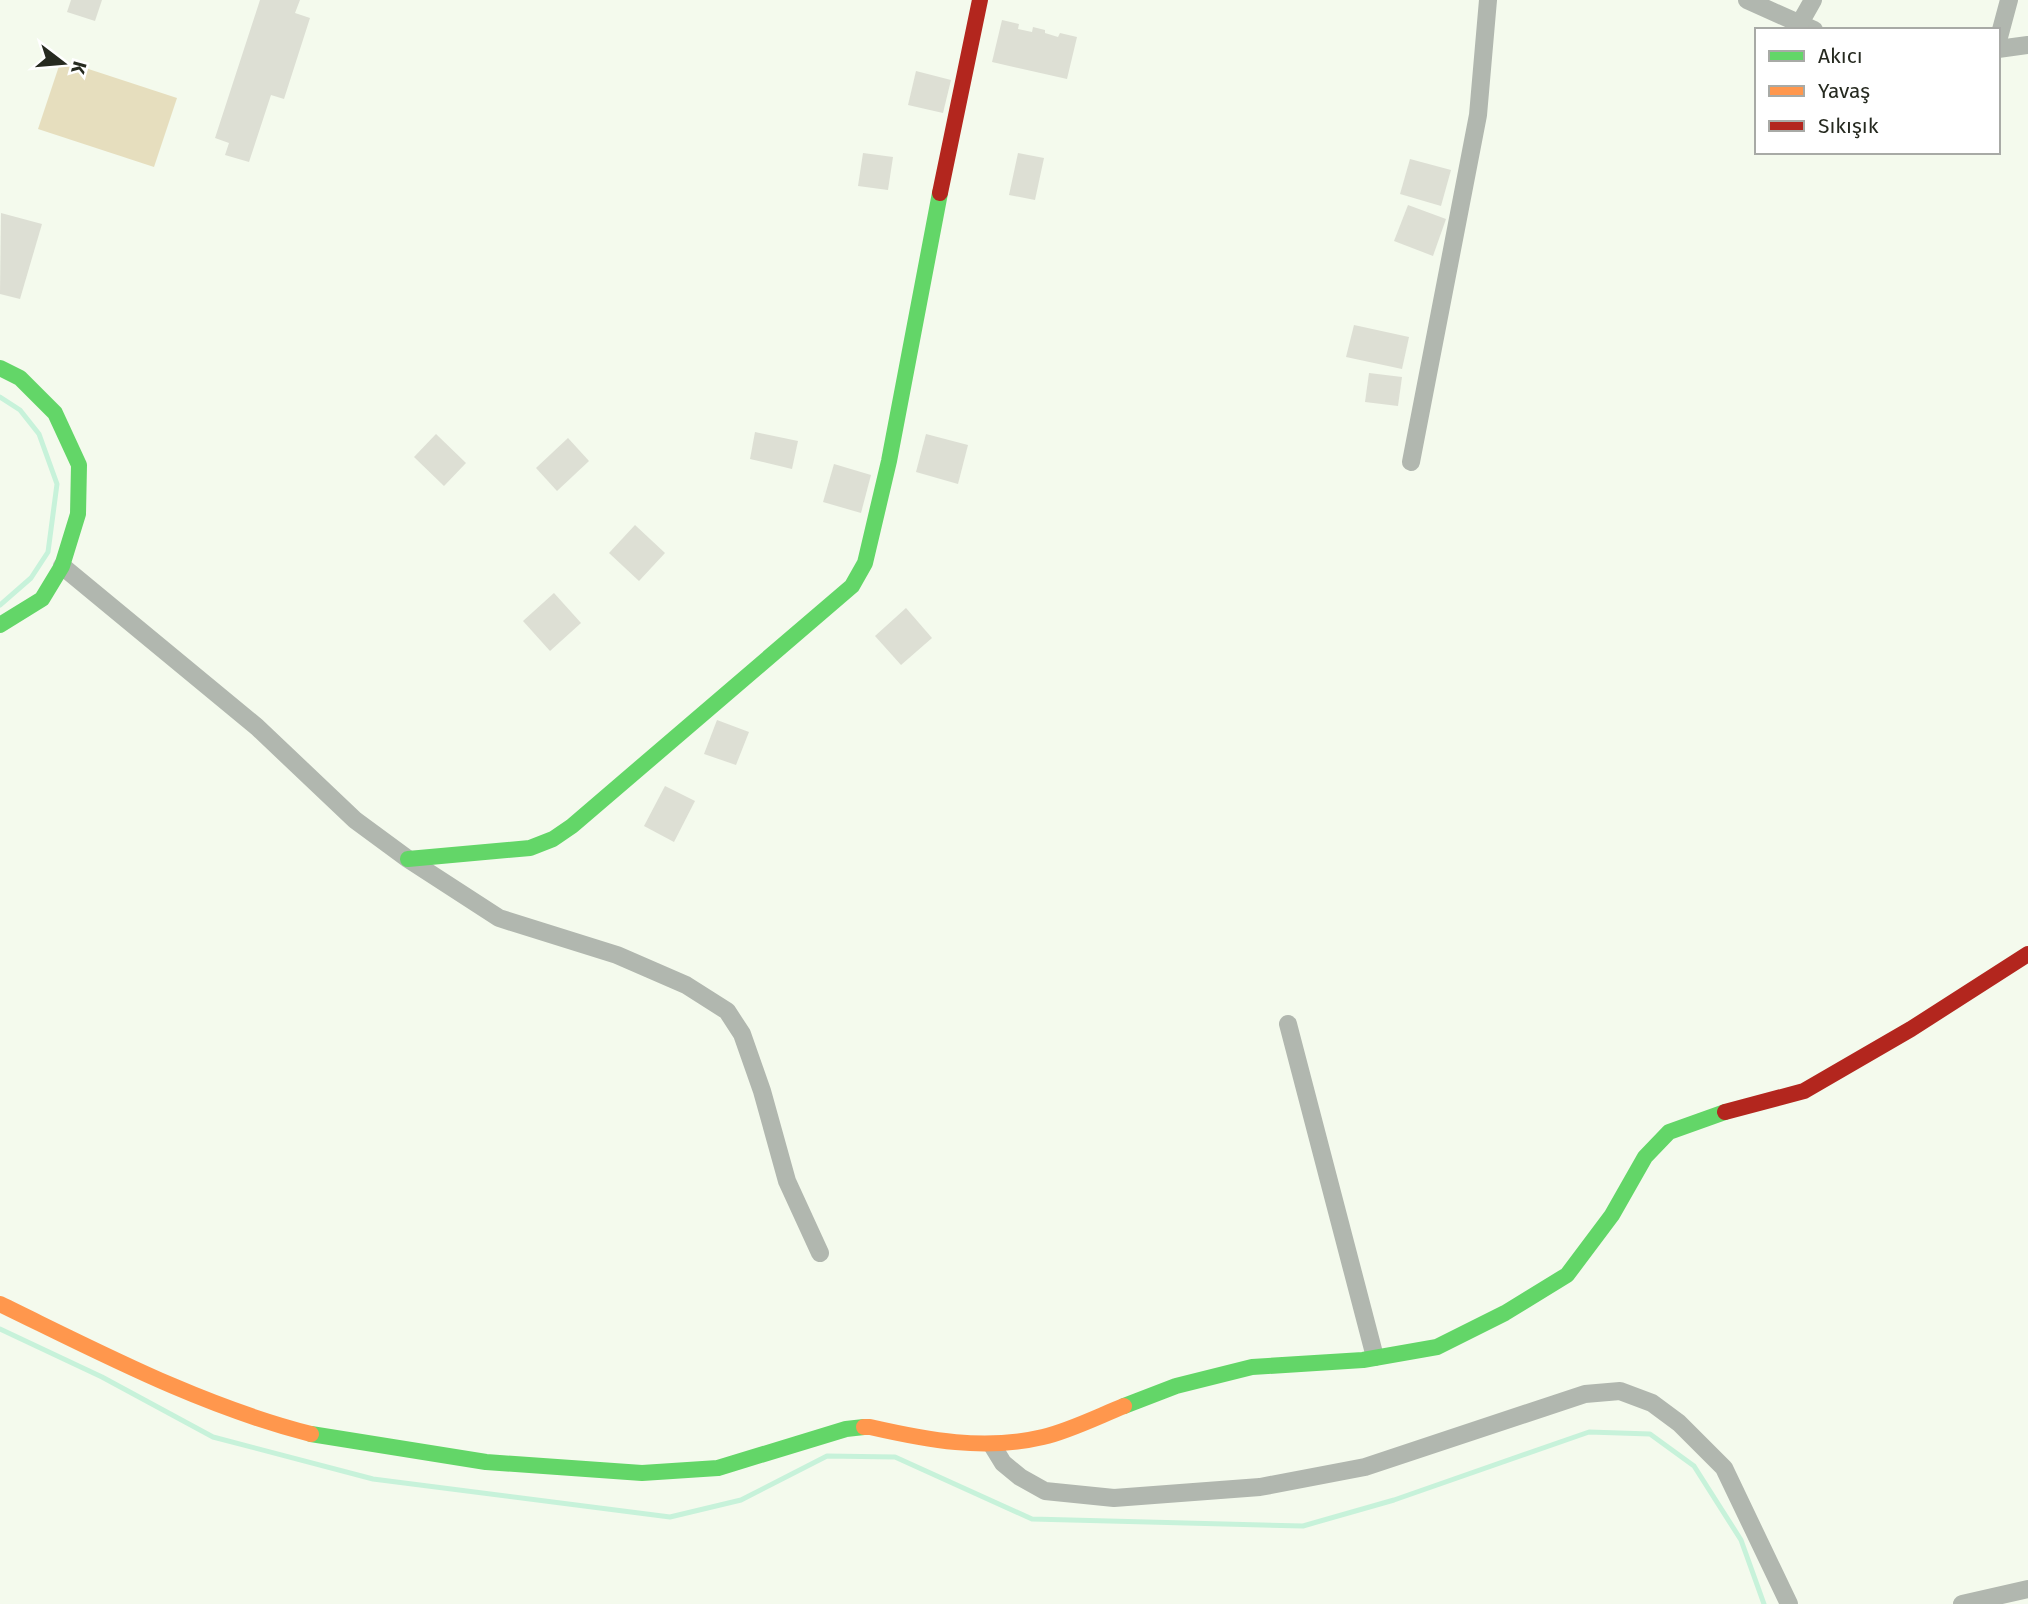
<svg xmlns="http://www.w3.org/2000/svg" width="2028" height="1604" font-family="'Fira Sans',sans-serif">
  <rect width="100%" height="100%" fill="#f4faed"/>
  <path fill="#e6debe" d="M61,60l116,38 -23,69 -116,-38z"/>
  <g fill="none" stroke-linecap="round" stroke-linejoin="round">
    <g stroke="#c7f2da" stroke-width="5">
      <path d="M0,397l20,13 19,24 18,50 -9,68 -17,26 -31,27"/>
      <path d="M0,1329l102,48 111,60 160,42 297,38 71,-17 86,-44 68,1 137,62 271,7 91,-26 195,-68 61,2 44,32 47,74 23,64"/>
    </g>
  </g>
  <g fill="#dddfd4">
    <path d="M71,0h31l-7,21 -28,-9z"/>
    <path d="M260,0h40l-5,13 15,5 -26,81 -13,-4 -22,67 -24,-7 4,-12 -14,-5z"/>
    <path d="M1002,20l17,4 -1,5 14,3 1,-5 12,3v3l13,4 2,-4 17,4 -10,42 -75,-17z"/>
    <path d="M916,71l35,9 -8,33 -35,-8z"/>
    <path d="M863,153l30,4 -5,33 -30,-4z"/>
    <path d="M1018,153l26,5 -9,42 -26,-5z"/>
    <path d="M1410,159l41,11 -10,36 -41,-12z"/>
    <path d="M1408,205l38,14 -13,37 -39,-15z"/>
    <path d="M1,213l41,11 -22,75 -20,-5z"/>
    <path d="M1354,325l55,12 -7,32 -56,-12z"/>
    <path d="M1369,373l33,4 -4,29 -33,-4z"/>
    <path d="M755,432l43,9 -6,28 -42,-10z"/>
    <path d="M436,434l30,29 -22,23 -30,-29z"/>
    <path d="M926,434l42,11 -10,39 -42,-12z"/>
    <path d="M568,438l21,23 -32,30 -21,-23z"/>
    <path d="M834,464l37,11 -10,38 -38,-11z"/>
    <path d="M635,525l30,28 -26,28 -30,-28z"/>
    <path d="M554,593l27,30 -31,28 -27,-30z"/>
    <path d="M906,608l26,30 -31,27 -26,-29z"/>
    <path d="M717,720l32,12 -13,33 -32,-11z"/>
    <path d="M665,786l30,15 -21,41 -30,-16z"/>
  </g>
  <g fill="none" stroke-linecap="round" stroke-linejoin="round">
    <g stroke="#b1b7af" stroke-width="18">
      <path d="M1747,0l67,30"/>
      <path d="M1800,23l13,-23"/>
      <path d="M1998,41l11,-41"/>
      <path d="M1998,49l30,-4"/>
      <path d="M1411,462l67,-347 10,-115"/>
      <path d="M62,566l195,161 98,93 53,39 91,59 118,37 69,30 41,26 15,23 20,57 25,90 33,72"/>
      <path d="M1288,1024l87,333"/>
      <path d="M992,1445l11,18 17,14 25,14 69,7 146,-11 105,-20 220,-73 35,-3 32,12 27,20 45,45 65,136"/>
      <path d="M1962,1604l66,-15"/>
    </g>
    <g stroke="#63d668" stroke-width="16">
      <path d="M0,368l20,10 35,35 24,52 -1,49 -16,52 -20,33 -42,26"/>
      <path d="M408,859l122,-11 23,-9 19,-13 280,-240 13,-23 24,-102 51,-268"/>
      <path d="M1124,1406l52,-20 76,-19 111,-7 74,-13 68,-34 62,-38 45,-60 33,-58 24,-25 56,-20"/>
      <path d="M311,1434l175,28 156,11 76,-5 128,-39 18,-2"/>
    </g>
    <g stroke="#ff974d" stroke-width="16">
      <path d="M0,1304c101,49 201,102 311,130"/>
      <path d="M864,1427h6c57,13 114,24 173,10 26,-6 56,-21 81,-31"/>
    </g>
    <g stroke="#b3261e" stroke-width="16">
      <path d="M940,193l40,-193"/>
      <path d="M1725,1112l79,-21 107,-62 117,-75"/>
    </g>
  </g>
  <rect x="1755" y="28" width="245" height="126" fill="#ffffff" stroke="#a8aaa6" stroke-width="2"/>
  <rect x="1769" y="51" width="35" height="10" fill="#63d668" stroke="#a8aaa6" stroke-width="2"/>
  <text x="1818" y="63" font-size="21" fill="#262a20">Akıcı</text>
  <rect x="1769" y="86" width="35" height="10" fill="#ff974d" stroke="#a8aaa6" stroke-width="2"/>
  <text x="1818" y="98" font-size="21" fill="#262a20">Yavaş</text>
  <rect x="1769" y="121" width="35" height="10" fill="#b3261e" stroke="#a8aaa6" stroke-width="2"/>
  <text x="1818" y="133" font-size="21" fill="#262a20">Sıkışık</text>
  <g transform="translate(63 63) rotate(106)" stroke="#ffffff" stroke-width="5" paint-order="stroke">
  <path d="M0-5L12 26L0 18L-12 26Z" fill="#262a20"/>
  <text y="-10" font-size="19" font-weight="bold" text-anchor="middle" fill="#262a20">K</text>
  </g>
</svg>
